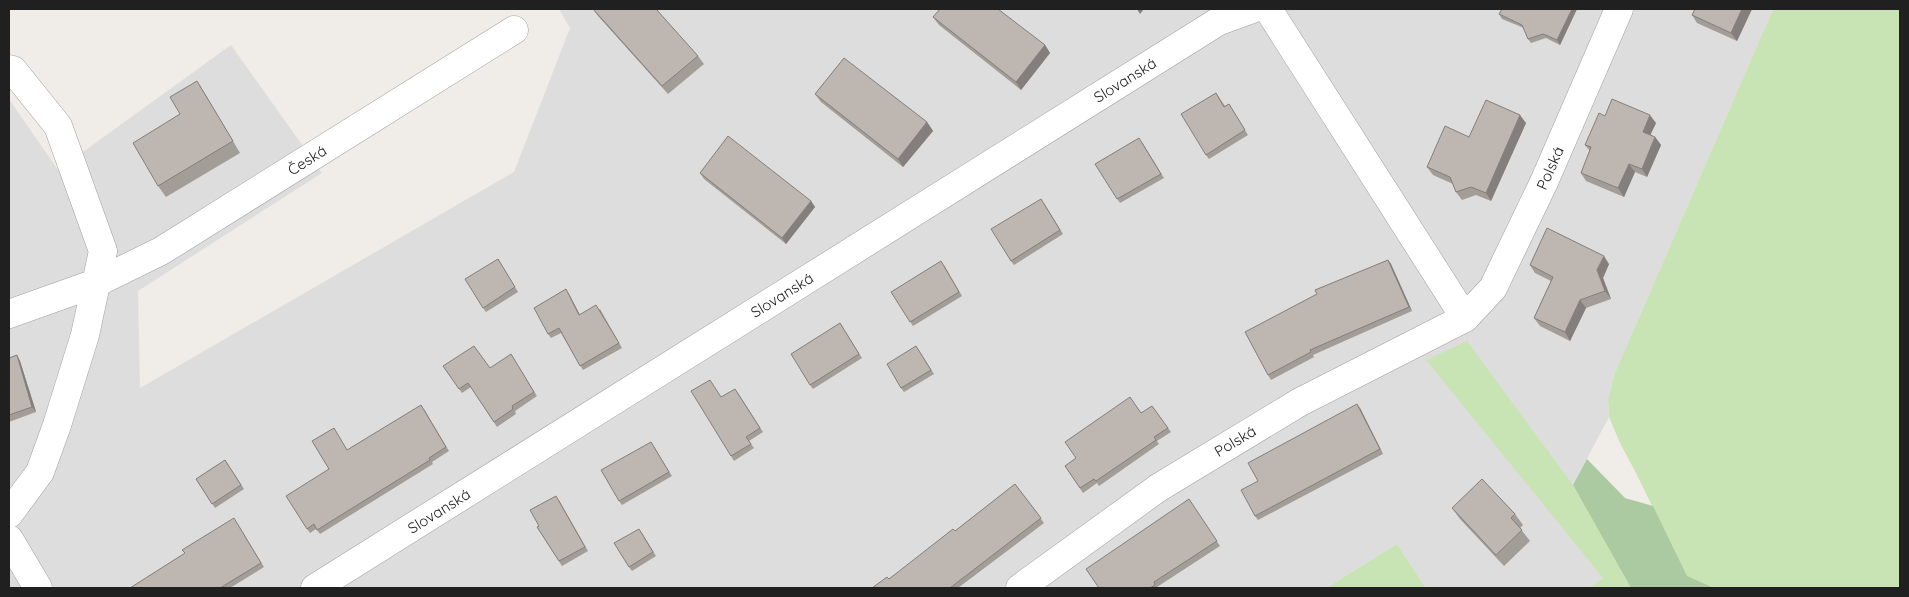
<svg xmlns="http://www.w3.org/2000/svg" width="1909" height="597" font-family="Quicksand,sans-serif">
  <rect width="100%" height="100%" fill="#f0ede8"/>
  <path fill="#dedddd" d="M559,9h1214l-159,366 -6,25 1,17 -36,68 30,93 -15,10h-162l-29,-44 -71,44h-1317v-489l49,71 173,-125 91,128 -184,118 2,97 374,-216 56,-144z"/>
  <g fill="#c9e4b4">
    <path d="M1773,9h127v579h-186l-27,-11 -51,-104 -16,-30 -11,-26 -1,-17 6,-25z"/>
    <path d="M1467,341l106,144 58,103h-43l15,-10 -177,-218z"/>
    <path d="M1397,544l29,44h-100z"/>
  </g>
  <path fill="#abcaa1" d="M1587,459l38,39 28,8 34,70 27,12h-83l-58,-103z"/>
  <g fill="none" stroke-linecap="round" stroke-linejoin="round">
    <g stroke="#a1a1a1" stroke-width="29">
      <g id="minor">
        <path d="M1268,9l197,309"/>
        <path d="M9,69l4,1 45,56 45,125 -18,84 -28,90 -17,47 -31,42"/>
        <path d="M9,314l87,-31 65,-32 353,-221"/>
        <path d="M9,539l29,49"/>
        <path d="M315,588l904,-567 33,-12"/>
        <path d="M1020,588l138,-100 142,-86 165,-84 28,-30 51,-106 75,-173"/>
      </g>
    </g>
    <use href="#minor" stroke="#fff" stroke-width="28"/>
  </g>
  <g fill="#a39d98">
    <path d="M593,9l105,47 6,8 -36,30 -70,-78z"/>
    <path d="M1577,9l-17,36 -14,-7 -15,5 -3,-4 -4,-11 -22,-9 -3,-5z"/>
    <path d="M1752,9l-15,32 -40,-18 -5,-8z"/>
    <path d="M933,17l112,28 5,8 -29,37 -82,-65z"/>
    <path d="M197,81l7,11 36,61 -74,44 -8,-11 22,-72z"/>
    <path d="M1216,93l9,13 4,-2 19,31 -39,24 -3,-4z"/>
    <path d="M815,94l112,28 6,9 -30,36 -82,-65z"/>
    <path d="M1605,116l51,7 -6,12 5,2 6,8 -14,32 -12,-5 -11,25 -38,-16 -5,-8 9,-22 -5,-6z"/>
    <path d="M1526,123l-35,78 -15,-6 -14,5 -6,-8 -3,-8 -20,-9 -6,-8 42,-30z"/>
    <path d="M1142,142l22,36 -44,25 -25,-39z"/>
    <path d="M700,173l111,28 4,6 -29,37 -82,-65z"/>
    <path d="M1044,203l19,31 -49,31 -3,-4z"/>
    <path d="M498,259l20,33 -32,20 -3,-4z"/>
    <path d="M1388,260l3,4 21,47 -99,44 1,2 -43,23 -3,-5z"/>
    <path d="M1609,264l-6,14 8,21 -25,9 -16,33 -30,-15 -6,-8 17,-37 -16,-8 -5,-8z"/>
    <path d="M944,265l18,31 -49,30 -22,-34z"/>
    <path d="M569,294l11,21 20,-6 22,39 -39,22 -22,-37 -10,5 -3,-4z"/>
    <path d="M840,323l22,35 -49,31 -3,-4z"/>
    <path d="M916,346l18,28 -30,18 -3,-4z"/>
    <path d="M511,354l26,42 -22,15 1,3 -19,13 -26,-40 -9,6 -19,-27 47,2z"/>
    <path d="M17,355l3,6 16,51 -27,10v-64z"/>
    <path d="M738,393l25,39 -14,9 5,7 -20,13 -3,-5 -10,-59z"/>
    <path d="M1152,406l19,26 -14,9 2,3 -60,42 -2,-3 -14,10 -18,-27z"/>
    <path d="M1360,408l23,46 -125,66 -3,-4 3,-35z"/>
    <path d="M424,409l25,42 -17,11 1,2 -113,70 -4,-5 -6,4 -3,-4 22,-60 19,-19z"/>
    <path d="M651,442l21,34 -50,29 -3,-4z"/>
    <path d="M225,460l19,29 -29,19 -19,-29z"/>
    <path d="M1015,484l29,39 -86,65h-86l17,-9 66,-48z"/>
    <path d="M1189,499l31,47 -63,41 1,1h-59z"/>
    <path d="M559,500l29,51 -26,15 -25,-39 2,-1z"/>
    <path d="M1452,508l63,6 8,11 -3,3 10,13 -26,25 -44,-47z"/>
    <path d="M237,523l27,44 -34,21h-100z"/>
    <path d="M642,533l14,23 -24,15 -3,-4z"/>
  </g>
  <g fill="#847f7c">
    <path d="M1137,9h7l-4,5z"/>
    <path d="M1572,9h5l-17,36 -3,-5z"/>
    <path d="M1742,9h10l-15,32 -6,-8z"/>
    <path d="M1045,45l5,8 -29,37 -5,-8z"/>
    <path d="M1520,115l6,8 -35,78 -5,-8z"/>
    <path d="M1650,115l6,8 -8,17 -5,-8z"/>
    <path d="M927,122l6,9 -30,36 -5,-8z"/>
    <path d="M1655,137l6,8 -14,32 -5,-8z"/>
    <path d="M1629,164l6,8 -11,25 -6,-9z"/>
    <path d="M811,201l4,6 -29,37 -4,-6z"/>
    <path d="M1604,256l5,8 -6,14 8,21 -6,-8 -8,-21z"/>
    <path d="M1388,260l3,4 21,47 -3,-4z"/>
    <path d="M566,289l3,5 13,25 -3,-4z"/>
    <path d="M1580,300l6,8 -16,33 -5,-9z"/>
    <path d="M17,355l3,6 16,51 -4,-5z"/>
    <path d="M1357,404l3,4 23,46 -3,-5z"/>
  </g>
  <g fill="#bdb6b1" stroke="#847f7c">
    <path d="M593,9h63l42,47 -36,30z"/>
    <path d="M940,9h58l47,36 -29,37 -83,-65z"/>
    <path d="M1502,9h70l-15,31 -14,-6 -15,5 -6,-14 -23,-11z"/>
    <path d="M1695,9h47l-11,24 -39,-18z"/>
    <path d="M844,58l83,64 -29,37 -83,-65z"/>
    <path d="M197,81l36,60 -75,45 -25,-43 47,-29 -10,-17z"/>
    <path d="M1216,93l8,14 5,-3 16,26 -39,25 -25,-41z"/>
    <path d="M1612,99l38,16 -7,17 12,5 -13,32 -13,-5 -11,24 -37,-15 10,-26 -6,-2 14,-32 6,3z"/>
    <path d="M1486,100l34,15 -34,78 -15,-6 -15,5 -6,-15 -23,-10 18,-41 24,11z"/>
    <path d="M728,136l83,65 -29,37 -82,-65z"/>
    <path d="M1139,138l22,36 -44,25 -22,-35z"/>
    <path d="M1041,199l19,31 -49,31 -20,-32z"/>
    <path d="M1547,228l57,28 -7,14 8,21 -25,9 -15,32 -31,-14 19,-41 -23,-12z"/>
    <path d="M498,259l17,28 -32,21 -18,-29z"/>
    <path d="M1388,260l21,47 -99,43 1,2 -43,23 -23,-43 72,-38 -2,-4z"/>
    <path d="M941,261l18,31 -49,30 -19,-30z"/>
    <path d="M566,289l13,26 17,-10 23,38 -39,23 -21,-38 -11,6 -14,-26z"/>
    <path d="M840,323l19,31 -49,31 -19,-31z"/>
    <path d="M474,346l16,22 21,-14 23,38 -22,14 1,3 -19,13 -26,-39 -9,6 -16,-23z"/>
    <path d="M916,346l15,24 -30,18 -14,-24z"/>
    <path d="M17,355l15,52 -23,8v-57z"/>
    <path d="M710,380l11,17 14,-8 25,39 -14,9 5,7 -20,12 -40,-65z"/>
    <path d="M1130,397l11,16 11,-7 16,22 -14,9 2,3 -60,41 -2,-2 -14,9 -15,-22 11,-8 -11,-16z"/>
    <path d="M1357,404l23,45 -125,67 -14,-26 17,-9 -10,-18z"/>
    <path d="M421,405l25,42 -17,11 1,2 -113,70 -3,-6 -7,5 -21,-33 43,-27 -17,-28 22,-13 13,22z"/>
    <path d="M651,442l18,30 -50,29 -18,-31z"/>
    <path d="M225,460l16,25 -29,19 -16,-25z"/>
    <path d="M1482,479l33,35 -4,4 11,12 -26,25 -44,-47z"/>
    <path d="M1015,484l26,34 -91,70h-78l15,-11 2,2 64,-50 2,2z"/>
    <path d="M556,496l29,51 -26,14 -22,-34 2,-1 -9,-16z"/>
    <path d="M1189,499l28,42 -63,41 1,3 -5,3h-51l-13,-19z"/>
    <path d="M234,518l27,45 -41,25h-90l55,-35 -3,-3z"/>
    <path d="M639,529l14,23 -24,15 -15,-24z"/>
  </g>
  <g text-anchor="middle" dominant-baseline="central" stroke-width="5" stroke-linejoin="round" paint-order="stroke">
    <g font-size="15" fill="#202020" stroke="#fff">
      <text transform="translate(1125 80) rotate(-32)">Slovanská</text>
      <text transform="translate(307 160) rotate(-32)">Česká</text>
      <text transform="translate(1550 168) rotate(-66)">Polská</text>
      <text transform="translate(782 295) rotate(-32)">Slovanská</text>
      <text transform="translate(1235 441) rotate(-31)">Polská</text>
      <text transform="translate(439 511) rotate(-32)">Slovanská</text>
    </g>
  </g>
  <rect width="1909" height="597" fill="none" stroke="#202020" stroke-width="20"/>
</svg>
